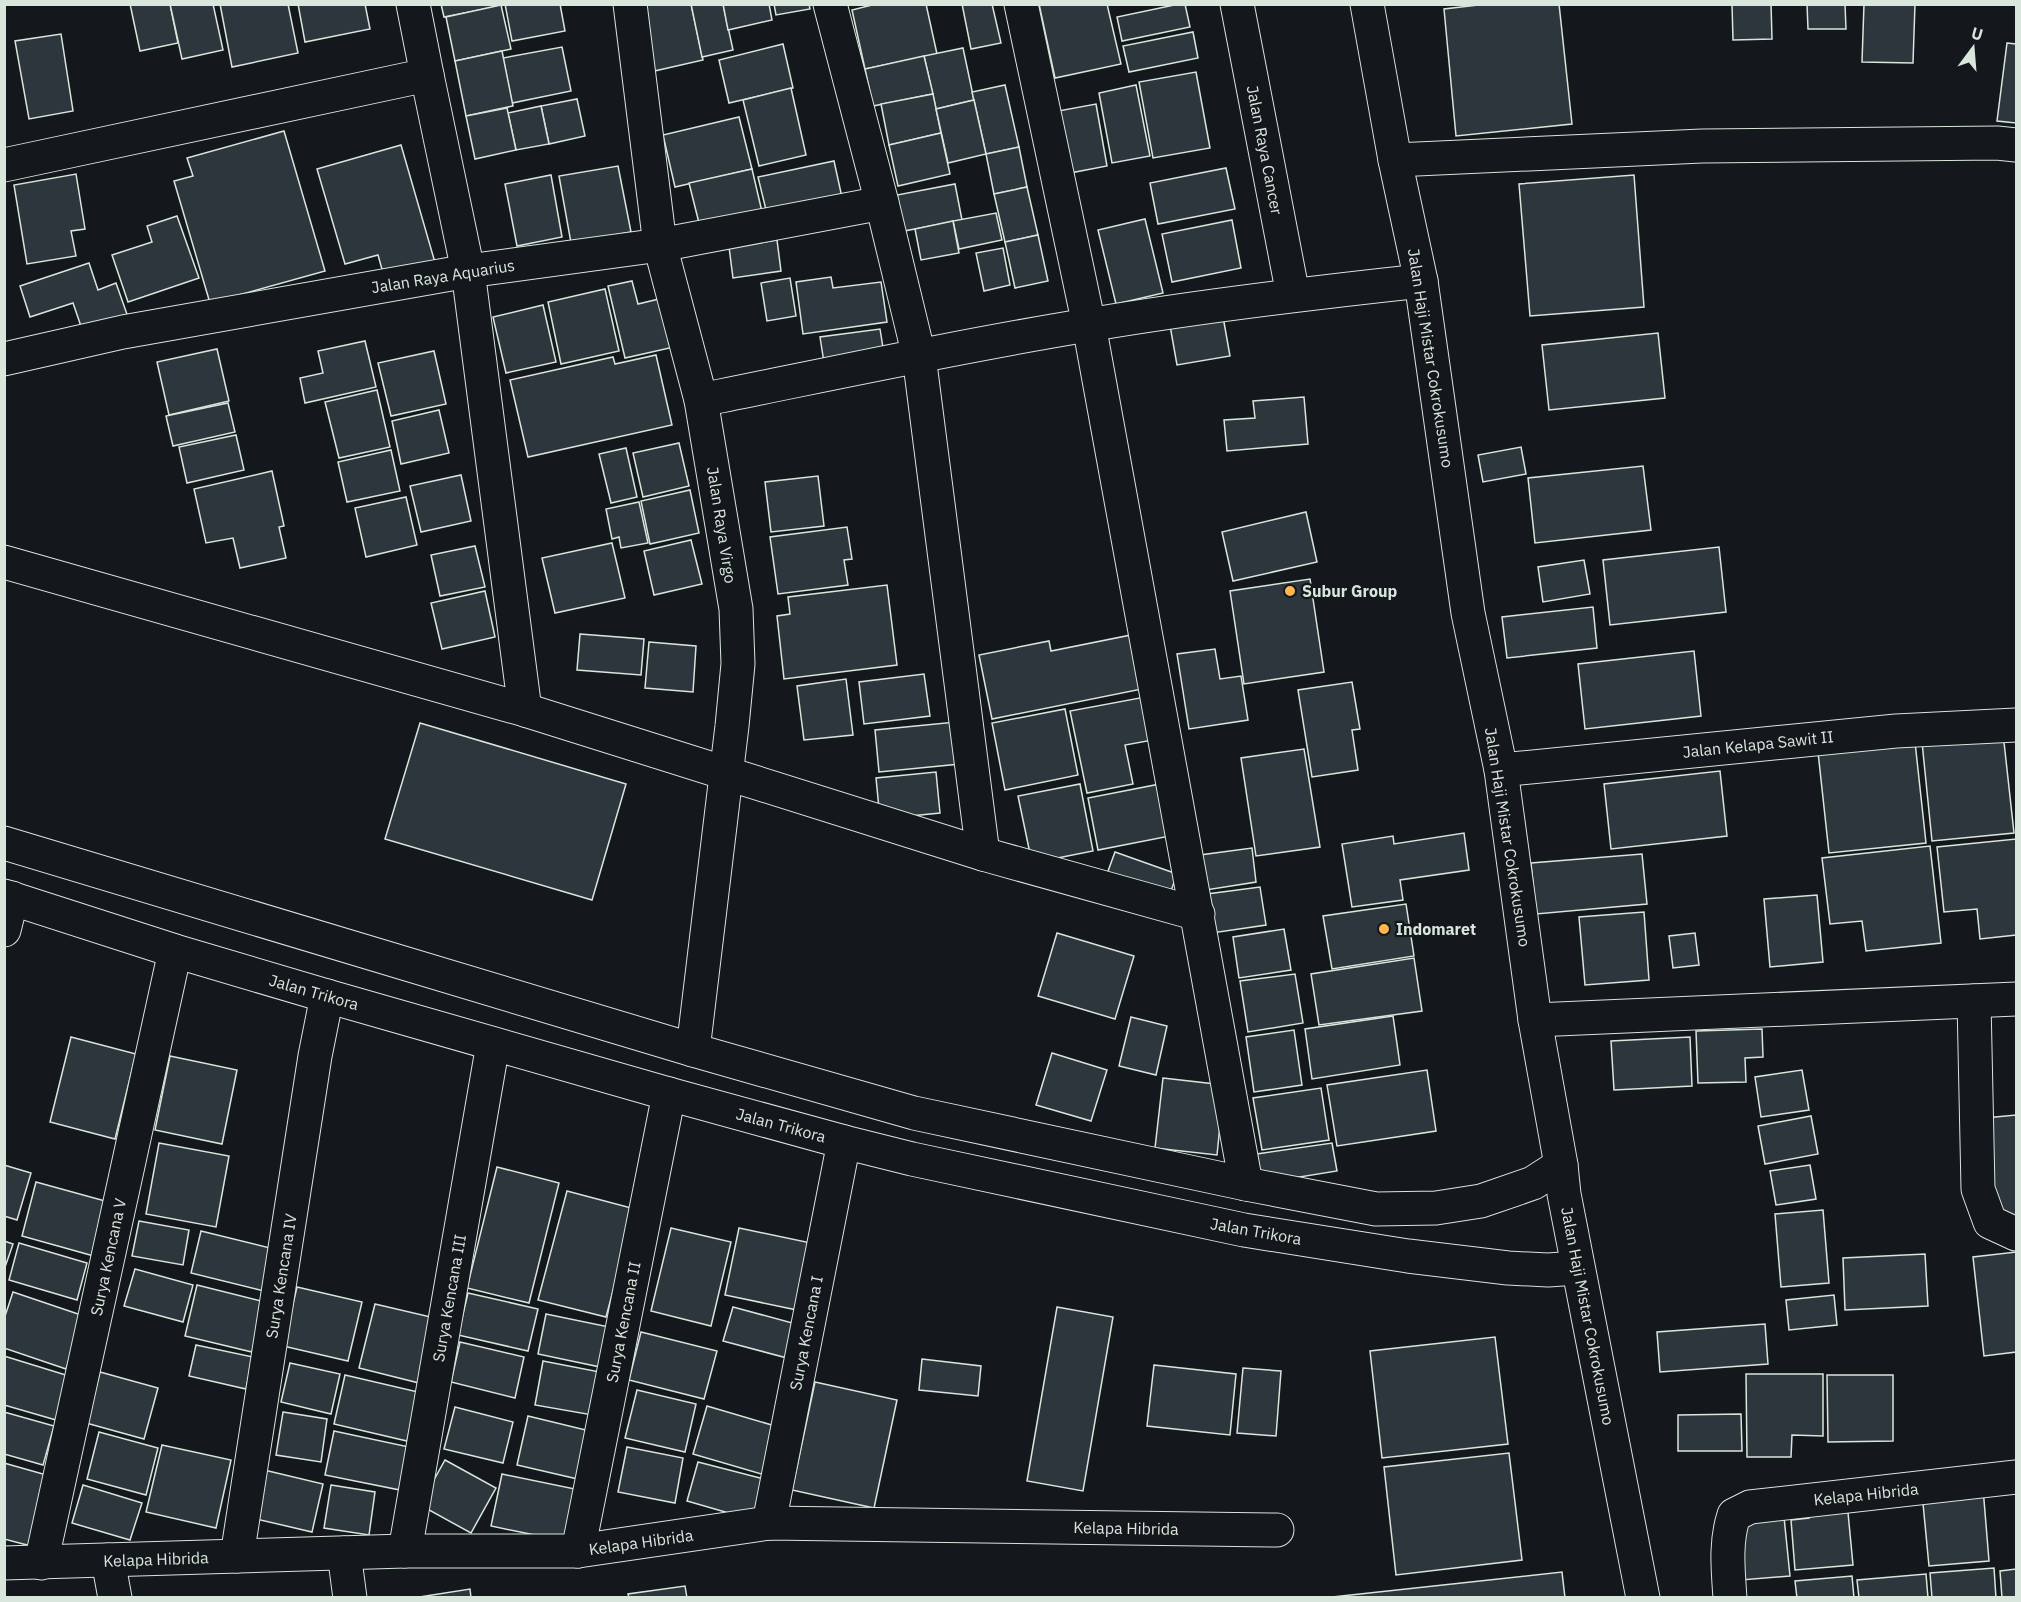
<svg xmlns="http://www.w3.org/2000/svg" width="2021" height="1602" font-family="'IBM Plex Sans',sans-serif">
  <rect width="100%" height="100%" fill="#14181c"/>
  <g fill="#2c363c" stroke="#d8e6dc" stroke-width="1.5">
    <path d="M130,4h40l8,39 -38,8z"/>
    <path d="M170,4h43l10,46 -41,9z"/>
    <path d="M220,4h68l10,49 -66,14z"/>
    <path d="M298,4h67l5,25 -65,13z"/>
    <path d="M441,4h64v1l-61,12z"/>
    <path d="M560,4l5,27 -53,10 -7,-37z"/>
    <path d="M652,4h39l12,56 -53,12 -14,-64z"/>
    <path d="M691,4h32l10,46 -31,7z"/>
    <path d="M723,4h46l3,16 -44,10z"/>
    <path d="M774,4h35l1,5 -34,6z"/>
    <path d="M876,4h50l11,50 -72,15 -13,-59z"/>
    <path d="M962,4h30l9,39 -30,6z"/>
    <path d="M1039,4h68l14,60 -66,14z"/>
    <path d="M1179,4h6l5,23 -68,14 -5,-24z"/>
    <path d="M1487,4h72l13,120 -116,12 -12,-127z"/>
    <path d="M1732,4h39l1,35 -39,1z"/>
    <path d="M1807,4h38l1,25h-38z"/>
    <path d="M1864,4h51l-2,59 -51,-1z"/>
    <path d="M501,5l10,44 -56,12 -9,-44z"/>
    <path d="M1193,32l5,26 -69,14 -6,-26z"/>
    <path d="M61,34l12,77 -44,8 -14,-78z"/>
    <path d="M2007,43l9,1v79l-19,-2z"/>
    <path d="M783,44l10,44 -64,15 -10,-43z"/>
    <path d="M562,47l9,44 -59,12 -9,-45z"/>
    <path d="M963,48l11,52 -38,9 -12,-53z"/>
    <path d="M502,51l11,55 -47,10 -11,-55z"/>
    <path d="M924,56l9,38 -60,12 -8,-37z"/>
    <path d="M1196,72l14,76 -57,10 -14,-76z"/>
    <path d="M1005,85l14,62 -33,7 -14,-62z"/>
    <path d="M1136,85l14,71 -38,7 -13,-70z"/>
    <path d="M791,88l15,67 -47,11 -16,-66z"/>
    <path d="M933,94l8,39 -52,12 -8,-41z"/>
    <path d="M577,99l8,37 -36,8 -8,-38z"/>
    <path d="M974,100l12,54 -38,9 -12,-54z"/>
    <path d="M1096,104l11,62 -37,7 -12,-62z"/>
    <path d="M541,106l8,38 -33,6 -8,-37z"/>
    <path d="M507,108l9,42 -41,9 -9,-43z"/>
    <path d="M739,117l13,52 -77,18 -12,-52z"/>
    <path d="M284,131l41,140 -115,32 -36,-122 19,-5 -6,-18z"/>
    <path d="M941,133l9,41 -52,12 -9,-41z"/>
    <path d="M401,145l35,121 -51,14 -7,-25 -33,9 -28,-95z"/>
    <path d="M1019,147l8,40 -33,7 -8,-40z"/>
    <path d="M834,161l9,41 -75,16 -10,-41z"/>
    <path d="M618,166l13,66 -60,11 -12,-67z"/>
    <path d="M1226,168l9,41 -77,15 -8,-41z"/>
    <path d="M752,169l11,47 -62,15 -12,-48z"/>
    <path d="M76,174l9,55 -14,2 5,25 -49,8 -13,-79z"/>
    <path d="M551,175l11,62 -45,9 -12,-62z"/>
    <path d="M1634,175l10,132 -114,9 -11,-132z"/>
    <path d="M955,184l7,36 -58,11 -7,-36z"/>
    <path d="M1027,187l11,48 -33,7 -11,-48z"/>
    <path d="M996,213l6,27 -43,9 -6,-28z"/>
    <path d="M177,216l22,62 -71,24 -16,-47 40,-13 -5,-16z"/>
    <path d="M1145,219l18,74 -47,11 -18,-74z"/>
    <path d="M1232,220l9,48 -69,14 -10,-48z"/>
    <path d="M953,221l6,32 -38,7 -6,-31z"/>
    <path d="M1038,235l10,46 -33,7 -10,-46z"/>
    <path d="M777,240l4,31 -48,7 -4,-31z"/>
    <path d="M1003,248l7,37 -26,6 -8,-38z"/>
    <path d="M89,263l9,27 18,-7 13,37 -45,15 -11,-32 -43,14 -10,-31z"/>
    <path d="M831,277l2,11 48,-6 6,40 -84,12 -7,-52z"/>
    <path d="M790,278l6,38 -29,5 -6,-38z"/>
    <path d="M632,281l6,23 25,-6 11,49 -49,11 -17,-72z"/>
    <path d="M605,289l14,62 -58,13 -13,-62z"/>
    <path d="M543,305l13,57 -50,11 -13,-56z"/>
    <path d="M1222,311l8,45 -53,9 -8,-45z"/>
    <path d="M880,329l5,31 -60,9 -5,-32z"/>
    <path d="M1658,333l7,65 -116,12 -7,-65z"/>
    <path d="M365,341l11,46 -71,16 -5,-25 23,-5 -5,-22z"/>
    <path d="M217,349l12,52 -60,14 -12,-53z"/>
    <path d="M434,351l12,53 -55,12 -13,-53z"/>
    <path d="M656,355l16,70 -144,32 -18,-77 103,-23 2,7z"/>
    <path d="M377,390l13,57 -51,11 -14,-56z"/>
    <path d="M1304,397l4,47 -81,7 -3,-31 31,-2 -2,-17z"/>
    <path d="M228,403l7,29 -62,14 -7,-30z"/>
    <path d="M439,410l10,43 -48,11 -9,-43z"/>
    <path d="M236,435l8,35 -57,13 -8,-36z"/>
    <path d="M679,443l10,43 -46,11 -10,-44z"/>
    <path d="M1521,447l5,27 -43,8 -5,-27z"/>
    <path d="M626,448l11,49 -26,6 -12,-49z"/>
    <path d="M391,450l9,41 -53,11 -9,-40z"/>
    <path d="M1643,466l8,64 -116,13 -7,-65z"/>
    <path d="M272,471l12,55 -5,1 7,31 -46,10 -7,-30 -27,5 -12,-54z"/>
    <path d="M461,475l10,46 -50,11 -11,-46z"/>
    <path d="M818,476l6,50 -53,6 -6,-50z"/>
    <path d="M690,490l9,43 -49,11 -9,-43z"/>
    <path d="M406,497l11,48 -51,12 -11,-49z"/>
    <path d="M639,502l9,41 -27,5 -2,-11 -7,2 -6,-30z"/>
    <path d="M1306,512l11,50 -84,19 -11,-49z"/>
    <path d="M847,527l5,32 -8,1 4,25 -70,9 -8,-57z"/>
    <path d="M691,540l11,44 -48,11 -10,-44z"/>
    <path d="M612,543l13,55 -70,15 -13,-55z"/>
    <path d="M475,546l10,41 -45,9 -9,-41z"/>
    <path d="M1719,547l7,65 -116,13 -7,-65z"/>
    <path d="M1584,560l6,34 -47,8 -5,-35z"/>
    <path d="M1310,579l14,93 -80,12 -14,-93z"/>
    <path d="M887,585l10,80 -113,14 -7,-63 13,-2 -2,-17z"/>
    <path d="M485,591l10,46 -53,12 -11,-46z"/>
    <path d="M1593,607l4,41 -90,10 -5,-41z"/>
    <path d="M580,634l64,5 -3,36 -64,-5z"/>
    <path d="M1136,634l11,54 -155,31 -13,-64 70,-14 2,10z"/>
    <path d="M649,642l47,4 -3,46 -48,-4z"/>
    <path d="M1215,649l5,30 21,-3 7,44 -59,9 -12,-75z"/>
    <path d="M1694,651l7,65 -116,13 -7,-65z"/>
    <path d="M924,674l6,42 -66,8 -5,-42z"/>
    <path d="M846,679l7,56 -49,5 -7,-54z"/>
    <path d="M1352,682l8,47 -8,1 6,40 -46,7 -14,-87z"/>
    <path d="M1145,697l8,43 -28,5 8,39 -46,9 -17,-82z"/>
    <path d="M1065,709l13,66 -73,15 -13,-67z"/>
    <path d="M956,722l4,42 -81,8 -4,-42z"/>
    <path d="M420,723l206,61 -34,116 -207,-61z"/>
    <path d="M2003,733l11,100 -82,8 -10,-99z"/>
    <path d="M1915,742l11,101 -97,10 -11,-101z"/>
    <path d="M1304,749l16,98 -64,9 -15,-98z"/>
    <path d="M1720,771l7,65 -116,13 -7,-65z"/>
    <path d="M936,772l4,41 -60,6 -4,-41z"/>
    <path d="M1080,784l13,67 -61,12 -14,-67z"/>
    <path d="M1160,784l10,52 -72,14 -10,-52z"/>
    <path d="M1464,833l5,37 -69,10 3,20 -51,7 -10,-63 51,-8 1,8z"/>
    <path d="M2016,839v96l-36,4 -3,-30 -33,3 -7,-65z"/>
    <path d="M1930,846l11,97 -75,8 -4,-30 -32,3 -8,-66z"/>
    <path d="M1252,848l4,34 -50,8 -6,-35z"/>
    <path d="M1115,852l62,22 -11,31 -62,-23z"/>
    <path d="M1642,854l5,50 -111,10 -5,-51z"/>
    <path d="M1260,887l6,38 -54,8 -5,-39z"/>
    <path d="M1817,895l6,67 -53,5 -6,-68z"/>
    <path d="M1406,904l8,52 -82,13 -9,-53z"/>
    <path d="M1644,912l5,68 -64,5 -6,-68z"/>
    <path d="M1284,929l7,41 -52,8 -6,-41z"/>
    <path d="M1057,933l77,23 -19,63 -77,-23z"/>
    <path d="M1695,933l4,32 -26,3 -4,-32z"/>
    <path d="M1414,958l8,53 -103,14 -8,-51z"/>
    <path d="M1295,974l8,49 -55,9 -8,-51z"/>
    <path d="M1393,1016l7,49 -88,14 -7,-50z"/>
    <path d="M1131,1017l36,9 -11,49 -37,-9z"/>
    <path d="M1762,1029l1,28 -18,1 1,24 -48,1 -2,-52z"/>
    <path d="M1294,1030l8,55 -48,7 -8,-55z"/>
    <path d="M71,1037l65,17 -21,85 -65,-17z"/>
    <path d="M1690,1037l2,49 -78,4 -3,-49z"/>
    <path d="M1052,1053l55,17 -16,51 -55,-16z"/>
    <path d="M170,1056l67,14 -15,74 -67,-14z"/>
    <path d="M1427,1070l9,61 -99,15 -10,-61z"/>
    <path d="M1802,1070l7,40 -48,7 -6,-40z"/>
    <path d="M1163,1078l61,7 -7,70 -62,-7z"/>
    <path d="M1321,1088l8,52 -67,10 -9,-52z"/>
    <path d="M2016,1115v100l-20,2 -11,-99z"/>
    <path d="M1811,1116l7,38 -53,10 -7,-38z"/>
    <path d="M159,1143l70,13 -13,71 -70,-13z"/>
    <path d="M1332,1143l5,28 -75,12 -5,-29z"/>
    <path d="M4,1165l27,8 -14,47 -13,-4z"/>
    <path d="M1810,1165l6,34 -40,6 -6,-34z"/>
    <path d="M497,1167l62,16 -30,120 -62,-15z"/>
    <path d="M36,1182l80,22 -15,54 -79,-22z"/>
    <path d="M567,1191l68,18 -29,108 -68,-17z"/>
    <path d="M1823,1210l6,73 -48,4 -6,-73z"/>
    <path d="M139,1221l50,9 -6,35 -51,-9z"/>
    <path d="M671,1228l60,14 -20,84 -60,-15z"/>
    <path d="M739,1228l72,15 -14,67 -72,-15z"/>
    <path d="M201,1231l77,19 -10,42 -77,-19z"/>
    <path d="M4,1241l9,3 -9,26z"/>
    <path d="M19,1243l68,20 -10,37 -68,-20z"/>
    <path d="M2016,1252v100l-32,4 -11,-99z"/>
    <path d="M1925,1254l3,52 -83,4 -2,-52z"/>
    <path d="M135,1269l58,16 -10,37 -59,-16z"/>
    <path d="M197,1285l68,17 -13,50 -67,-16z"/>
    <path d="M297,1287l65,15 -14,59 -65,-15z"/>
    <path d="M13,1292l71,24 -18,53 -62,-21v-29z"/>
    <path d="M468,1293l70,16 -10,42 -70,-16z"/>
    <path d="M1834,1295l3,30 -48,5 -3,-30z"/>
    <path d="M375,1304l60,14 -16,65 -60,-15z"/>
    <path d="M733,1307l63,17 -9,34 -64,-17z"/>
    <path d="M1057,1307l56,10 -30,174 -56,-10z"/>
    <path d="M546,1314l68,14 -9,40 -67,-14z"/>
    <path d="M1765,1324l3,40 -108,8 -3,-40z"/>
    <path d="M641,1332l76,19 -13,48 -75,-19z"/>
    <path d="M1495,1337l13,107 -126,14 -12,-107z"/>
    <path d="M460,1342l64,15 -9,41 -64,-16z"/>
    <path d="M196,1345l57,12 -7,32 -57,-13z"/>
    <path d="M4,1356l65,20 -13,44 -52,-15z"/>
    <path d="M922,1359l59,7 -3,30 -59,-6z"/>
    <path d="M543,1361l62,12 -7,43 -63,-11z"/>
    <path d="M290,1363l50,11 -9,40 -50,-12z"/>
    <path d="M1154,1365l82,9 -6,61 -83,-9z"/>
    <path d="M1243,1368l38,3 -5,65 -39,-3z"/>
    <path d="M100,1372l58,16 -14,51 -58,-16z"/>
    <path d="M1746,1374h77v62l-31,-1 -1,22h-44z"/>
    <path d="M345,1375l73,17 -11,49 -73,-17z"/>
    <path d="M1827,1375h66v66l-65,1z"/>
    <path d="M815,1382l82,18 -23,108 -82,-18z"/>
    <path d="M637,1390l59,14 -11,48 -60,-14z"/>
    <path d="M707,1406l75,22 -14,48 -75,-22z"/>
    <path d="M455,1407l58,15 -10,41 -59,-14z"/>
    <path d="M4,1412l50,14 -11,39 -39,-11z"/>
    <path d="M283,1412l44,7 -6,43 -45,-7z"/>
    <path d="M1741,1414l1,37h-64v-36z"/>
    <path d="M528,1416l66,16 -12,48 -65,-15z"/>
    <path d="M334,1431l75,16 -9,43 -75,-15z"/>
    <path d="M99,1432l59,16 -12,47 -59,-16z"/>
    <path d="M162,1445l69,15 -15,68 -70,-16z"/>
    <path d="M627,1447l56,11 -8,45 -57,-11z"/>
    <path d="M1509,1453l13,107 -126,15 -12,-108z"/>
    <path d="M445,1460l51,28 -25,45 -51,-28z"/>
    <path d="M698,1462l66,17 -11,41 -66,-19z"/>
    <path d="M4,1463l46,13 -19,70 -27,-7z"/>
    <path d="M260,1469l63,15 -11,48 -64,-15z"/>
    <path d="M502,1474l73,15 -11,52 -73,-15z"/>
    <path d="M83,1485l59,18 -12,37 -58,-17z"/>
    <path d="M331,1485l44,7 -6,43 -45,-7z"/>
    <path d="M1983,1488l6,73 -60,5 -7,-73z"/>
    <path d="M1847,1502l6,63 -58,5 -4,-50 18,-2 -1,-13z"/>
    <path d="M1784,1517l6,59 -49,4 -5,-59z"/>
    <path d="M1994,1568l2,30h-64l-2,-25z"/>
    <path d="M2016,1569v29h-14l-2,-27z"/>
    <path d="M1562,1572l3,26h-242z"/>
    <path d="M1926,1574l2,24h-69l-2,-18z"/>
    <path d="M1852,1576l2,22h-57l-2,-17z"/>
    <path d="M685,1586l2,12h-58l-1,-4z"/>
    <path d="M470,1589l1,9h-58z"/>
  </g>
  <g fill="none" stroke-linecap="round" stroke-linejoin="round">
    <g stroke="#d8e6dc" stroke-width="35">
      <g id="street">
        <path d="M630,4l30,241 41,155 35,209 2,55 -6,62 -39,324"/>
        <path d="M830,4l52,199 37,153 64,498"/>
        <path d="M1021,4l68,321 157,859"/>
        <path d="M1237,4l56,291"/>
        <path d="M427,75l41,196 57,439"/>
        <path d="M1395,160l307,-14 295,-3 19,2"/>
        <path d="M4,165l423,-90 -14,-71"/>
        <path d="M4,359l119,-27 345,-61 192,-26 222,-42"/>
        <path d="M701,400c129,-26 258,-54 387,-75 111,-19 222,-32 333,-44"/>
        <path d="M4,562l521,148 458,144 215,60"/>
        <path d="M1501,770l395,-39 120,-6"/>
        <path d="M4,930l8,-32"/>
        <path d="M1974,1001l4,188 12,33 26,12"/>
        <path d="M1535,1020l481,-21"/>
        <path d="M769,1523l75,-381"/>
        <path d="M405,1551l88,-507"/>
        <path d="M578,1551l91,-457"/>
        <path d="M344,1553l6,45"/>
        <path d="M237,1556l78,-500 12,-60"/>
        <path d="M108,1560l7,38"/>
        <path d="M4,1563l401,-12h173l191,-28 508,7"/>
        <path d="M41,1563l134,-612"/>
        <path d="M1730,1598c-2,-29 -5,-56 4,-83l16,-8 266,-30"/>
      </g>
    </g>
    <g stroke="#d8e6dc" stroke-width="35">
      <g id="primary">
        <path d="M1367,4l28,156 26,121 47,332 33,157 34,250 26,145 3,29 79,404"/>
        <path d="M4,843l689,207 221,63 332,71 130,25 60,-1 45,-7 52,-18 28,-18"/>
        <path d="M4,896l171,55 152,45 342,98 175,48 68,17 332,71 164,26 100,12 40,2 29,-2"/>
      </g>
    </g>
    <use href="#street" stroke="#14181c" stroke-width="33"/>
    <use href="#primary" stroke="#14181c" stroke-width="33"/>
  </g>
  <g fill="#ffb74d" stroke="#14181c" stroke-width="2">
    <circle cx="1290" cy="591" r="6"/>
    <circle cx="1384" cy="929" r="6"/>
  </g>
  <g text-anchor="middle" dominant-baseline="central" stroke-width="4.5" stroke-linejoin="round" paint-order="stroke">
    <g font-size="16" fill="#d8e6dc" stroke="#14181c">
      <text transform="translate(1265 150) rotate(79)">Jalan Raya Cancer</text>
      <text transform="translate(443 276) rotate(-9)">Jalan Raya Aquarius</text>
      <text transform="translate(1431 358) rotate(81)">Jalan Haji Mistar Cokrokusumo</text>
      <text transform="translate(722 525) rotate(81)">Jalan Raya Virgo</text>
      <text transform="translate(1758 744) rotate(-6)">Jalan Kelapa Sawit II</text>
      <text transform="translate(1508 837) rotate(81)">Jalan Haji Mistar Cokrokusumo</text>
      <text transform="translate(314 992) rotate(16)">Jalan Trikora</text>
      <text transform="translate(781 1125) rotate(15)">Jalan Trikora</text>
      <text transform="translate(1256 1231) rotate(10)">Jalan Trikora</text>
      <text transform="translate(108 1257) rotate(-78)">Surya Kencana V</text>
      <text transform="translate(281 1276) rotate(-81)">Surya Kencana IV</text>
      <text transform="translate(449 1298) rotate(-80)">Surya Kencana III</text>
      <text transform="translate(1588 1316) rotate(79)">Jalan Haji Mistar Cokrokusumo</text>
      <text transform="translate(623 1322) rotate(-79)">Surya Kencana II</text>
      <text transform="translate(806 1333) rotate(-79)">Surya Kencana I</text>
      <text transform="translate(1866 1494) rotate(-6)">Kelapa Hibrida</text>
      <text transform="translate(1126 1528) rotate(1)">Kelapa Hibrida</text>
      <text transform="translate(641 1542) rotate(-8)">Kelapa Hibrida</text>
      <text transform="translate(156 1559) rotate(-2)">Kelapa Hibrida</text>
    </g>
    <g font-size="16" font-weight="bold" fill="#d8e6dc" stroke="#14181c" text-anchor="start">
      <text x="1302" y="591">Subur Group</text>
      <text x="1396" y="929">Indomaret</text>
    </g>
  </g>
  <rect width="2021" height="1602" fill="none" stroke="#d8e6dc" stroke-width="12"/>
  <g transform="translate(1973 48) rotate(16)" stroke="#14181c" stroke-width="4.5" paint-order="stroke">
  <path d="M0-4.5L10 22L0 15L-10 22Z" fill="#d8e6dc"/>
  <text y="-9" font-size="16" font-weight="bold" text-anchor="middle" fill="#d8e6dc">U</text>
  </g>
</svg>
